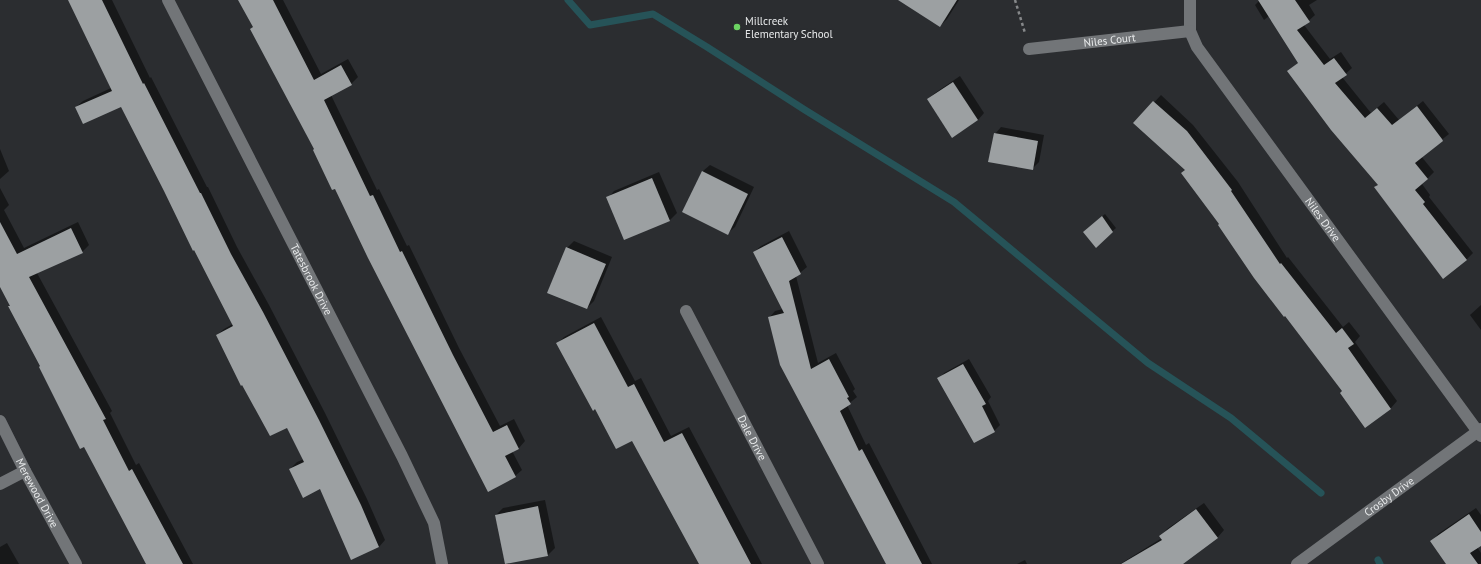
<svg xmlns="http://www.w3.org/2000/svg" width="1481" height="564" font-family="'PT Sans',sans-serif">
  <rect width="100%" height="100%" fill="#2b2d30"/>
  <g fill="#0007">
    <path d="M69,0h43l38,78 1,-1 56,110h1l29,60 32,58 56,108 42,86 18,41 -6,7 -58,-59 -31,-19 7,-7 7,-3 -17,-33 -70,-91 7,-6 9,-5 -111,-218 -46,1 7,-6 28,-13z"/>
    <path d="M240,0h43l38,74 27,-15 10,18 -7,7 -20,11 46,95 2,-1 28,57 2,-1 50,103 41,78 14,-7 11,22 -6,7 -7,3 10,19 -7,6 -180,-288 -84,-159 3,-3z"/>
    <path d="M910,0h49l-12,19 -7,7z"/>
    <path d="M1260,0h57l-8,5 6,10 -11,10 26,34 11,-7 11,16 -10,9 29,36 13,-11 15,18 24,-19 26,33 -28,22 13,16 -12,12 8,11 -1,2 44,56 -7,7 -87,-75 -90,-114 10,-9 -30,-46 -5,4 -9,-15z"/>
    <path d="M960,76l24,37 -6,7 -50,-21 7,-6z"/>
    <path d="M1161,95l32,30 45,57 49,76 1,-1 55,70 6,-5 11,14 -5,6 42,59 -6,7 -26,18 -22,-35 -122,-167 -35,-54 -51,-47z"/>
    <path d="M1001,127l43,8 -5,27 -7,7 -37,-35z"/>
    <path d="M0,149l9,22 -9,8z"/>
    <path d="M710,165l44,22 -19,40 -7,6 -44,-21 19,-41z"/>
    <path d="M659,172l18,41 -7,7 -45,19 -17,-41 6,-7z"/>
    <path d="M0,188l9,17 -5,5 20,38 54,-26 11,23 -7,7 -45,21 75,138 -2,2 26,52 3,-2 54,101h-46l-106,-198 -41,-81z"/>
    <path d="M1105,214l11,14 -20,18 -9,-17z"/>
    <path d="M789,231l18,36 -11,9 22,87 18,-10 19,36 -2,2 4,6 -10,8 19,40 3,-2 63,121h-45l-118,-246 6,-7 8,-2 -29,-57 7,-6z"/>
    <path d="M574,241l38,16 -18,44 -7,7 -20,-60z"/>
    <path d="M1481,305v25l-11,-15z"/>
    <path d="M601,317l34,64 6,-3 30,58 18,-9 73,137h-62l-68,-125 -36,-31 -38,-65 6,-6z"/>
    <path d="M969,359l22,38 -3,4 12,24 -6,6 -55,-52 5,-6z"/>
    <path d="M545,500l10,48 -7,7 -42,8 -10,-48 7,-7z"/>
    <path d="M1204,503l20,27 -6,7 -37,27h-61l42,-26 -1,-2 6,-7z"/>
    <path d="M1476,508l5,7v30l-4,2 4,6v11h-34l-15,-23 6,-7z"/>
    <path d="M7,543l12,21h-19v-17z"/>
    <path d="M1025,560l2,4h-10z"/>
  </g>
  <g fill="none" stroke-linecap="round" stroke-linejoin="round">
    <g stroke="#265358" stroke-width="7">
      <path d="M568,0l22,25 63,-11 54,33 98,63 149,92 194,161 83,55 90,75"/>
      <path d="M1378,560l2,4"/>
    </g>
  </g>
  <g fill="#9ca0a2">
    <path d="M68,0h34l41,84 1,-1 56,110h1l30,61 32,58 56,108 42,85 18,42 -28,13 -31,-71 -17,9 -14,-29 15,-7 -17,-34 -17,8 -28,-51 -1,1 -25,-51 17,-9 -39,-76 -1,1 -29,-60 -43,-84 -38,17 -8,-17 37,-16z"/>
    <path d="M238,0h35l41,80 27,-15 11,20 -28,15 46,96 3,-1 27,57 2,-1 51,104 40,77 14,-7 12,24 -14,7 11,21 -28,15 -120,-234 -33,-69 -3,1 -19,-40 1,-1 -64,-120 3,-2z"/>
    <path d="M898,0h59l-17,27z"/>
    <path d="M1258,0h37l15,22 -13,8 27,35 10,-7 13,17 -12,8 30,35 12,-10 15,17 25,-19 25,33 1,2 -28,22 13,16 -13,11 10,12 -2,2 44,56 -24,19 -69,-92 4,-2 -47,-55 -44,-59 11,-8z"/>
    <path d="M953,82l25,38 -26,18 -25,-39z"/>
    <path d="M1153,101l34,30 45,59 -1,1 49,73 1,-1 55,70 6,-5 12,16 -6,4 43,61 -26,19 -25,-35 2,-2 -57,-75 -1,1 -30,-39 -36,-53 1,-1 -38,-51 4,-3 -52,-47z"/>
    <path d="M994,133l44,8 -5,29 -45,-8z"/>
    <path d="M702,171l46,23 -20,41 -46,-23z"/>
    <path d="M652,178l18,43 -46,19 -18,-43z"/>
    <path d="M1102,216l11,16 -17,16 -13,-16z"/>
    <path d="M0,222l17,32 54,-26 12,25 -54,24 77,142 -3,1 26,51 3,-2 51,95h-37l-62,-117 -4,2 -41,-82 1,-1 -32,-60h2l-10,-19z"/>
    <path d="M782,237l19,37 -12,7 22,88 18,-10 20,38 -2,1 4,6 -11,7 19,40 3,-2 60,115h-36l-106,-199 -12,-48 16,-4 -31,-61z"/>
    <path d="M566,247l40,17 -19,45 -40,-16z"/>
    <path d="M594,323l34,64 6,-3 30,58 18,-9 69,131h-52l-67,-123 -16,8 -21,-40 -2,2 -37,-68z"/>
    <path d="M963,364l23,40 -4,2 13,26 -21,11 -37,-65z"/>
    <path d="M538,506l10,50 -43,8 -10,-49z"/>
    <path d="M1196,509l22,29 -35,26h-62l41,-24 -3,-4z"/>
    <path d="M1469,514l12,18v14l-11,7 8,11h-32l-16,-23z"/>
  </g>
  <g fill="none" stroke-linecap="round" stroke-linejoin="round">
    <path stroke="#86888a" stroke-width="2.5" stroke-dasharray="3 3" stroke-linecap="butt" d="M1015,0l10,33"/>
    <g stroke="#727578" stroke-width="12">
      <path id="s1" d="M168,0l234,456 32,67 8,41"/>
      <path id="s2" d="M1190,0v31l7,16 284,389"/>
      <path id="s3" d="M1029,49l161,-18"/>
      <path id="s4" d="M686,311l132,253"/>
      <path id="s5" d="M0,421l25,50 51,93"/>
      <path d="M0,484l25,-13"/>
      <path id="s6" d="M1297,564l184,-135"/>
    </g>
  </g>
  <circle fill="#6cd362" stroke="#2b2d30" stroke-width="1.5" cx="737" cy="27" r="4"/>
  <g text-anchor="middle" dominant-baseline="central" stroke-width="4" stroke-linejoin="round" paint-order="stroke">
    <g font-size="11" fill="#e8eaeb" stroke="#2b2d30" text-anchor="start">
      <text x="745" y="21">Millcreek<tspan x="745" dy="13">Elementary School</tspan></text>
    </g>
    <g font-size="11" fill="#e8eaeb" stroke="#2b2d30">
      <text stroke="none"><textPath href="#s3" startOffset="81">Niles Court</textPath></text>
      <text stroke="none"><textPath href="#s2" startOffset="262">Niles Drive</textPath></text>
      <text stroke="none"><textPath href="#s1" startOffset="314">Tatesbrook Drive</textPath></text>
      <text stroke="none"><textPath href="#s4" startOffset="143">Dale Drive</textPath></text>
      <text stroke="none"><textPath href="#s5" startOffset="81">Merewood Drive</textPath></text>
      <text stroke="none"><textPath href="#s6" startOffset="114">Crosby Drive</textPath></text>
    </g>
  </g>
</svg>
